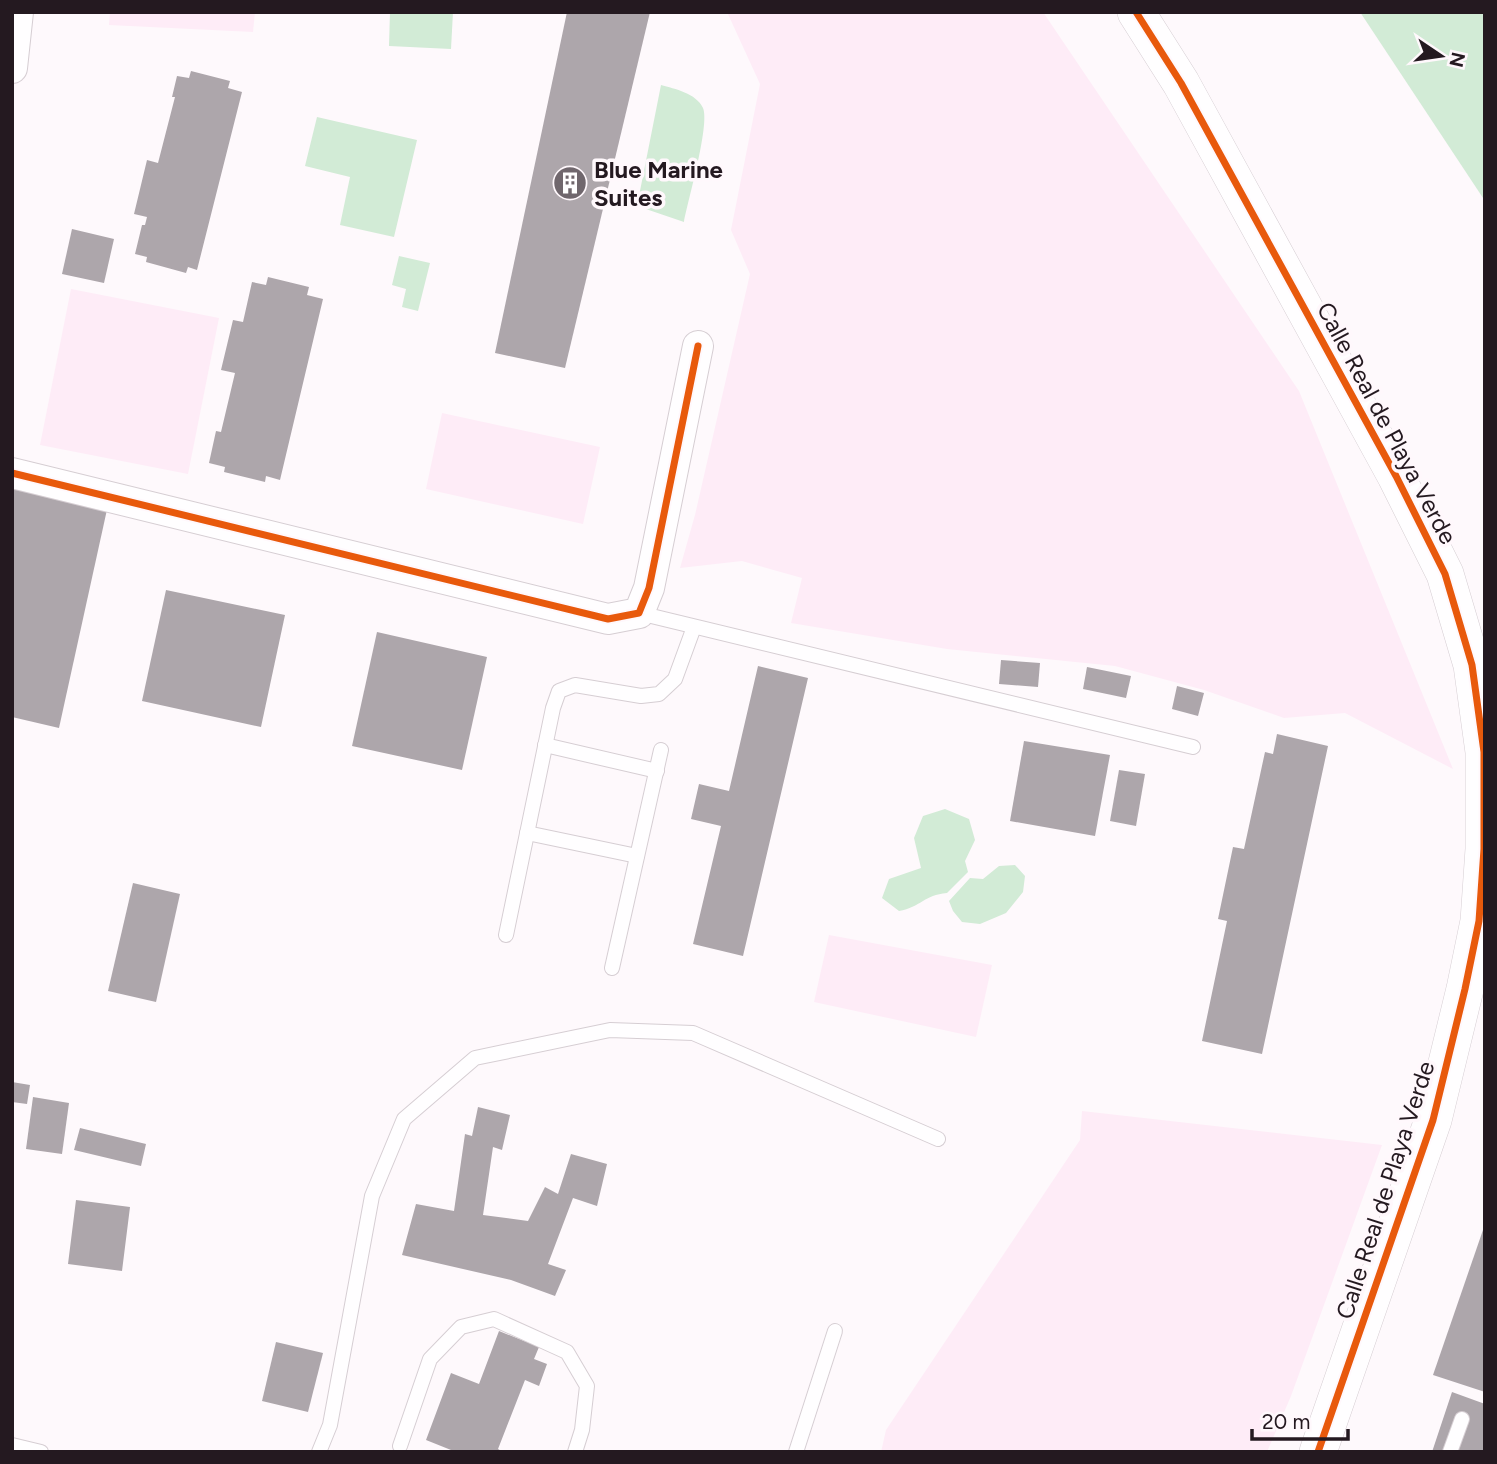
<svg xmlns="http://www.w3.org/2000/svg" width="1497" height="1464" font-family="Figtree,sans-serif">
  <rect width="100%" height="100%" fill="#fef9fc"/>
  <g fill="#feecf7">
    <path d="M110,12h145l-2,20 -144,-7z"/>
    <path d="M727,12h316l256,379 154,378 -108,-56 -61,5 -80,-28 -89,-24 -168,-17 -156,-26 11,-45 -60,-17 -62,7 15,-53 55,-241 -19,-44 29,-146z"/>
    <path d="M71,289l148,29 -31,156 -148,-29z"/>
    <path d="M442,413l158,34 -17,77 -157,-35z"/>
    <path d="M829,935l163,30 -16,72 -162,-35z"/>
    <path d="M1082,1111l300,34 -91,251 -24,56h-386l5,-22 194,-290z"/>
  </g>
  <g fill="#d2ebd6">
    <path d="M390,12h63l-2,37 -62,-3z"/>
    <path d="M1360,12h125v189z"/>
    <path d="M661,85c14,4 35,8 42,23 7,17 -15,92 -19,114l-47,-16z"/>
    <path d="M317,117l100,23 -23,97 -54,-12 10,-48 -45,-11z"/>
    <path d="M399,256l31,7 -12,48 -16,-4 4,-18 -14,-4z"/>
    <path d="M945,809l24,10 6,21 -10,21 3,11 -21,21c-23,2 -26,14 -48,18l-17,-13 7,-19 32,-11 -7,-30 9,-22z"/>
    <path d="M1015,865l10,11 -2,16 -17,21 -26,11 -18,-2 -9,-11 -4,-10 21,-23 13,1 16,-13z"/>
  </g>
  <g fill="#ada6ab">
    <path d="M567,12h83l-85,356 -70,-15z"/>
    <path d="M191,71l39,10 -2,7 14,4 -45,178 -9,-3 -2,6 -40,-11 1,-5 -12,-3 7,-29h3l2,-8 -13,-3 13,-54 11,3 17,-66h-3l5,-21 12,2z"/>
    <path d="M72,229l42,10 -10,44 -42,-9z"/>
    <path d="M268,277l41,10 -2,8 16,4 -43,181 -14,-4 -1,6 -41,-10 1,-5 -16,-4 7,-32 5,1 14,-59 -14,-3 12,-50 10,2 9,-40 14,3z"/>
    <path d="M12,484l96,21 -49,223 -47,-11z"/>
    <path d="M166,590l119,25 -24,112 -119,-26z"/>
    <path d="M377,632l110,25 -25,113 -110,-24z"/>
    <path d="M1001,660l39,3 -2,24 -39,-3z"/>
    <path d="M758,666l50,12 -65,278 -50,-12 28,-118 -30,-7 8,-35 30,7z"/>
    <path d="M1087,667l44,9 -5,22 -43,-9z"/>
    <path d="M1177,686l27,7 -6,23 -26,-7z"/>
    <path d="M1277,734l51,12 -66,308 -60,-13 25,-120 -9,-2 15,-72 11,2 21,-97 8,2z"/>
    <path d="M1024,741l86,14 -15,81 -85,-15z"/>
    <path d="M1119,770l26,4 -9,52 -26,-5z"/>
    <path d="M133,883l47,11 -24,108 -48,-11z"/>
    <path d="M12,1082l18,3 -3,19 -15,-2z"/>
    <path d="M33,1097l36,6 -7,51 -36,-5z"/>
    <path d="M478,1107l32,8 -8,35 -9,-3 -10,68 45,6 17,-34 13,7 13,-40 36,10 -10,42 -24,-8 -25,66 18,6 -11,26 -44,-16 -109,-25 14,-51 38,7 11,-77 7,2z"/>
    <path d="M80,1128l66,16 -5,22 -67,-16z"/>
    <path d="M76,1200l54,7 -8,64 -54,-7z"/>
    <path d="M1484,1227h1v165l-52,-17z"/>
    <path d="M499,1331l40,16 -5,12 13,5 -8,22 -14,-6 -27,69 5,3h-47l-30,-12 25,-67 28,11z"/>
    <path d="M276,1342l47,11 -15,59 -46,-11z"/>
    <path d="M1452,1392l33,12v48h-53z"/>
  </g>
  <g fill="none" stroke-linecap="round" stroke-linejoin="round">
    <g stroke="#d6ced3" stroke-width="16">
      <g id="service">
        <path d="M639,613l554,134"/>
        <path d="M545,745l112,26"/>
        <path d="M527,833l110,23"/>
        <path d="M506,935l47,-227 6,-17 16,-6 66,11 18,-2 16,-15 19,-52"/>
        <path d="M612,968l49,-218"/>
        <path d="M12,1445l29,7"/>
        <path d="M400,1446l30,-87 31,-32 33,-8 73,33 20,34 -5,44 -7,22"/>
        <path d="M319,1452l11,-27 42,-229 32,-77 71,-61 135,-28 83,3 245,106"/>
        <path d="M796,1452l39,-121"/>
        <path d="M1450,1452l12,-33"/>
      </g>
    </g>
    <g stroke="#d6ced3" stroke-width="32">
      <g id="minor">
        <path d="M12,68l6,-56"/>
        <path d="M12,473l596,146 31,-6 10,-25 49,-242"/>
      </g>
    </g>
    <g stroke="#d6ced3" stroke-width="38">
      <path id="tertiary" d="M1136,12l45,71 215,393 49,98 27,91 12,87v97l-5,72 -14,68 -32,131 -115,332"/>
    </g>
    <use href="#service" stroke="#fffeff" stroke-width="14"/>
    <use href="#minor" stroke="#fffeff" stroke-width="30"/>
    <use href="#tertiary" stroke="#fffeff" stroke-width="37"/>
    <g stroke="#fff8fc" stroke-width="11">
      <g id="cycleway">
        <path d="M1136,12l45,71 215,393 49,98 27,91 12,87v97l-5,72 -14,68 -32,131 -115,332"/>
        <path d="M12,473l596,146 31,-6 10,-25 49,-242"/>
      </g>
    </g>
    <use href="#cycleway" stroke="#e8590c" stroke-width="7"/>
  </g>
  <defs>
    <g id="building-disc" transform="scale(1.75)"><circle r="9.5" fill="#70676d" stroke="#fff8fc"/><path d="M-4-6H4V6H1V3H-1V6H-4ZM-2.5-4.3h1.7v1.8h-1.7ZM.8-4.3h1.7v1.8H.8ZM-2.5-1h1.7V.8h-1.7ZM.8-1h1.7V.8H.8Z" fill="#fff"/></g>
  </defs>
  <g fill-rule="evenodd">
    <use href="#building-disc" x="570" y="183"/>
  </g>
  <g text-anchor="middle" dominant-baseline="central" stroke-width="7" stroke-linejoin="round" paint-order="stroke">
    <g font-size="24" font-weight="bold" fill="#241920" stroke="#fff8fc" text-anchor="start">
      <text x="594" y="169">Blue Marine<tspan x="594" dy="28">Suites</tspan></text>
    </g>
    <g font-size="24" fill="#241920" stroke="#fff8fc">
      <text transform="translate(1387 423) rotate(62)">Calle Real de Playa Verde</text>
      <text transform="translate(1385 1190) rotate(-72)">Calle Real de Playa Verde</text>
    </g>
  </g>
  <rect width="1497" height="1464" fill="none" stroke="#241920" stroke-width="28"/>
  <g transform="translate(1441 56) rotate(103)" stroke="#fff8fc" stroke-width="5" paint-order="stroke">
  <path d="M0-5L12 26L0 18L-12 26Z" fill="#241920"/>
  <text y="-10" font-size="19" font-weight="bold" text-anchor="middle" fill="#241920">N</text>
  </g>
  <path d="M1252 1429v10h96v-10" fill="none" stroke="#241920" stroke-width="3.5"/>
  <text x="1262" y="1429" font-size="21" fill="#241920" stroke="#fff8fc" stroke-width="5" paint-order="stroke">20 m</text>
</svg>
